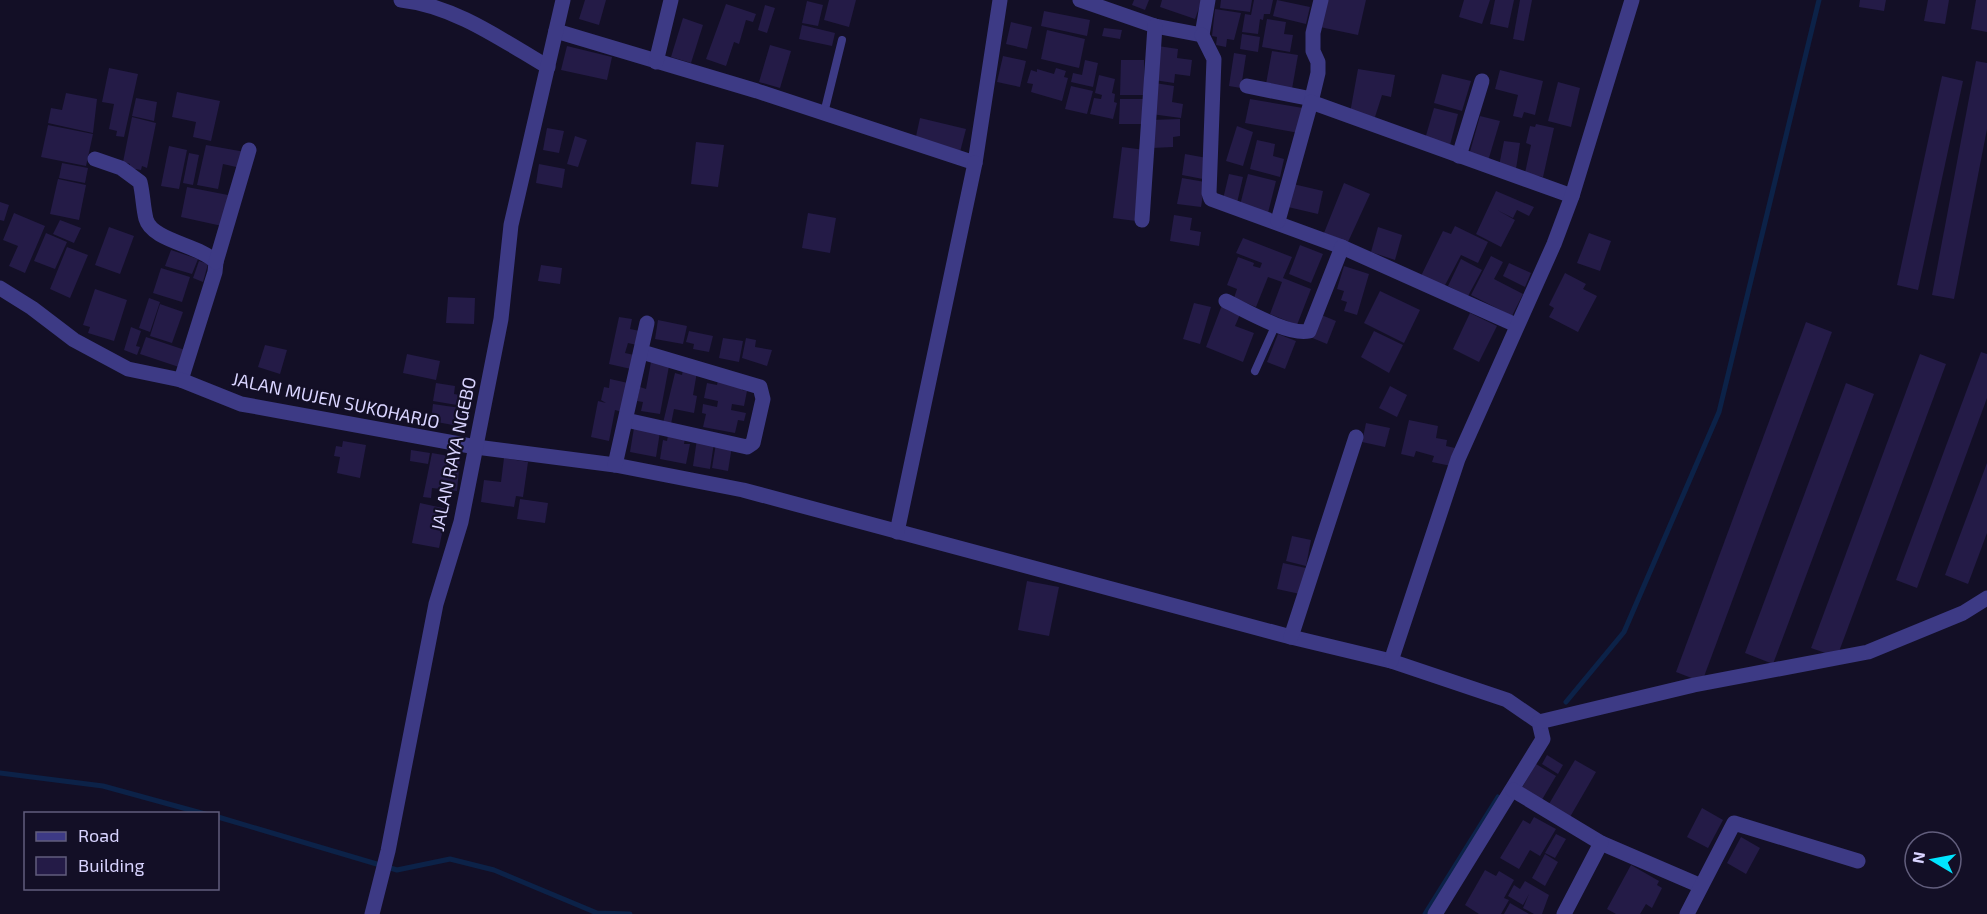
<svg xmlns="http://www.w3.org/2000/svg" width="1987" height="914" font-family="'Exo 2',sans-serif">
  <rect width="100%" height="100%" fill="#130f26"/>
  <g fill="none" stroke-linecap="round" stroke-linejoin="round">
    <g stroke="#0c2248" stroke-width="5">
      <path d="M1566,702l58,-70 95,-220 100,-412"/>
      <path d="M0,773l103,13 102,28"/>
      <path d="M218,817l179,53 53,-11 44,11 103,43 33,1"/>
      <path d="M1425,914l73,-117"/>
    </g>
  </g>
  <g fill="#241b47">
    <path d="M585,0h21l-7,25 -20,-6z"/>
    <path d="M829,0h27l-7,27 -25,-7z"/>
    <path d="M1134,0h15l-4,10 -13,-5z"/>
    <path d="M1162,0h40l-7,19 -35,-12z"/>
    <path d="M1221,0h31l-2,12 -30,-4z"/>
    <path d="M1254,0h19l-3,14h-6l-1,6 -3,-1 -2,15 -16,-2 3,-18 6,1z"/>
    <path d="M1277,0l33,7 -4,17 -33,-8z"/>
    <path d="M1326,0h40l-8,35 -38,-8z"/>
    <path d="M1464,0h26l-8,24 -23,-7z"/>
    <path d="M1495,0h19l-6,28 -18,-4z"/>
    <path d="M1520,0h12l-8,41 -11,-2z"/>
    <path d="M1860,0h26l-2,11 -25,-4z"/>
    <path d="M1928,0h21l-4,24 -21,-3z"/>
    <path d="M1976,0h11v32l-16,-3z"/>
    <path d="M807,1l16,4 -5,21 -16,-3z"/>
    <path d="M726,4l30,10 -3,8 -7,-2 -7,24 -5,-2 -8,24 -20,-7z"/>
    <path d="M765,5l10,3 -8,25 -9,-3z"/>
    <path d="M1215,9l26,4 -7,27 -7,-1 -1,8 -10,-2 1,-8 -5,-1z"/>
    <path d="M1044,11l46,9 -3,16 -46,-10z"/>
    <path d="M683,18l20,7 -12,38 -20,-6z"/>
    <path d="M1267,19l19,3 -2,12 9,1 -3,17 -28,-5z"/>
    <path d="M1011,22l21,5 -5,22 -21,-5z"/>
    <path d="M802,25l33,8 -3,13 -33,-7z"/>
    <path d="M1104,28l18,2 -2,9 -18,-3z"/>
    <path d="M1047,30l38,9 -6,29 -38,-9z"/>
    <path d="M1242,34l18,3 -2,15 -18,-3z"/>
    <path d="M770,45l21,6 -11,37 -21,-6z"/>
    <path d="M567,46l45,11 -5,23 -46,-10z"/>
    <path d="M1158,46l20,3 -1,9 15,2 -2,16 -15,-2 -1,9 -20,-3z"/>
    <path d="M1272,51l26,4 -6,34 -26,-5z"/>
    <path d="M1234,53l12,2 -5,33 -12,-2z"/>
    <path d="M1003,56l23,5 -6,26 -23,-5z"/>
    <path d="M1085,60l13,3 -5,24 -22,-5 2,-9 9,2z"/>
    <path d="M1121,60h23v35h-24z"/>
    <path d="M1976,61l11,2v66l-33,170 -22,-4z"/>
    <path d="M109,68l29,6 -14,63 -8,-1 1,-5 -8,-2 5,-25 -12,-2z"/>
    <path d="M1056,68l10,3 -2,6 4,1 -6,23 -31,-9 2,-8 -6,-1 4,-13 6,2v-3l17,5z"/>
    <path d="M1358,69l37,6 -4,22 -9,-2 -7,22 -25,-4z"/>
    <path d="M1500,70l43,11 -8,34 -11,-3 -2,6 -9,-2 5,-21 -23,-6z"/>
    <path d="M1442,74l29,7 -9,30 -28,-8z"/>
    <path d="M1099,75l16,4 -3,14 3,1 -1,8 3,1 -4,16 -23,-5 4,-16 7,1 1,-4 -7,-2z"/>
    <path d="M1942,76l21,5 -45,209 -21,-5z"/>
    <path d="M1558,82l22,6 -9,39 -23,-6z"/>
    <path d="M1155,83l19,3 -2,16 11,2 -2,14 -30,-4z"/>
    <path d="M1071,86l22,5 -6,23 -22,-5z"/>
    <path d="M177,92l43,9 -9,40 -18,-4 3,-15 -24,-5z"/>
    <path d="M66,93l31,6 -4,34 -45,-10 3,-15 11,2z"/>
    <path d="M136,98l21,4 -3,19 -22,-5z"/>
    <path d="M1120,99h23l-1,25h-23z"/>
    <path d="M1250,99l53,9 -4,25 -54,-10z"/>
    <path d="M1434,108l24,6 -8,31 -25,-6z"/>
    <path d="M1480,116l20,5 -12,40 -19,-6z"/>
    <path d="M132,117l24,6 -9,45 -5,-2 -1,4 -12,-2 1,-4 -7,-2z"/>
    <path d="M920,118l46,11 -6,23 -45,-11z"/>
    <path d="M1180,119v17l-7,1v10l-21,1 -1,-28z"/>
    <path d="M1536,124l18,4 -11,49 -18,-4 6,-28 -5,-2 4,-17 5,1z"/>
    <path d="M48,125l45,9 -7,32 -45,-9z"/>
    <path d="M1237,126l16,6 -10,34 -17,-5z"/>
    <path d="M547,128l17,3 -5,22 -16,-3z"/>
    <path d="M575,136l12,4 -9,27 -11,-3z"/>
    <path d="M1257,140l18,4 -2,12 11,3 -4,18 -30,-8z"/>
    <path d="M1504,141l16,2 -4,26 -17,-3z"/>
    <path d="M696,142l28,3 -6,42 -27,-3z"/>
    <path d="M206,145l39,7 -4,16 -18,-4 -5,25 -21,-4z"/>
    <path d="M169,146l18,4 -8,39 -18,-3z"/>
    <path d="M1122,147l23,3 -9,71 -23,-3z"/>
    <path d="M189,153l10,2 -6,30 -10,-2z"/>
    <path d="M1185,154l22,4 -4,21 -21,-4z"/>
    <path d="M62,163l26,5 -3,15 -26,-5z"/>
    <path d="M539,164l26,5 -3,19 -26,-5z"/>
    <path d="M1229,174l14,3 -6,26 -14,-4z"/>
    <path d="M1248,174l28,7 -8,32 -28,-8z"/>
    <path d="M1182,178l23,4 -4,25 -24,-3z"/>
    <path d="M58,179l28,6 -7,35 -29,-6z"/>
    <path d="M1344,183l26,11 -22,48 -24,-9z"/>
    <path d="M1293,184l30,7 -5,23 -30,-7z"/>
    <path d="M187,187l41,8 -6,31 -41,-9z"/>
    <path d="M1496,191l38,16 -5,9 -12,-6 -4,8 -16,-8 18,10 -14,27 -25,-13z"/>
    <path d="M0,202l9,3 -5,16 -4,-1z"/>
    <path d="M14,213l31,13 -20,47 -16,-7 9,-20 -15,-6z"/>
    <path d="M808,213l28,5 -6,35 -28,-5z"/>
    <path d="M1174,215l18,3 -2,12 11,2 -2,14 -29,-5z"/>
    <path d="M60,220l21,8 -7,15 -21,-9z"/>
    <path d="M1455,226l33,16 -10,21 -17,-8 -17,32 -23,-11 22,-45 8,3z"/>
    <path d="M109,227l25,9 -14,38 -25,-9z"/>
    <path d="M1378,227l24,8 -7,25 -24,-8z"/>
    <path d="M46,233l21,9 -12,27 -21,-8z"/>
    <path d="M1589,233l22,8 -11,30 -23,-8z"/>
    <path d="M1243,238l49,19 -9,21 28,11 -14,36 -27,-11 12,-32 -14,-5 -12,30 -22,-9 3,-9 -10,-4 11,-28 16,6 -1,3 7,2 2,-5 -26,-10z"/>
    <path d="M1300,245l23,9 -12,29 -22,-9z"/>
    <path d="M67,247l21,8 -18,43 -20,-9z"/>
    <path d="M171,250l27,9 -6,15 -27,-8z"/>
    <path d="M1491,256l12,6 -9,17 29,15 -11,22 -41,-21z"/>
    <path d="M1461,259l21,11 -14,26 -20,-10z"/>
    <path d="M199,261l9,3 -5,18 -10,-4z"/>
    <path d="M1509,263l22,10 -6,14 -22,-11z"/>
    <path d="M541,265l21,3 -2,16 -22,-3z"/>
    <path d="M1344,266l25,8 -12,41 -13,-4 3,-9 -6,-2 3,-9 -7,-2z"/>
    <path d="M161,268l29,9 -8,25 -29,-9z"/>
    <path d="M1565,273l21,11 -3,5 14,7 -19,36 -29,-15 5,-9 -5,-3z"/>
    <path d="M95,289l32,11 -13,41 -26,-8 2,-6 -7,-2z"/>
    <path d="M1380,291l40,19 -16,33 -40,-20z"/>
    <path d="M448,297l27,1 -1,26 -28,-1z"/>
    <path d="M149,298l11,4 -10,30 -11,-4z"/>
    <path d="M1194,303l17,4 -11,37 -17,-5z"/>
    <path d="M160,304l23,8 -11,31 -22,-7z"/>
    <path d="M1222,305l19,7 -6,14 19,7 -11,29 -37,-15z"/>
    <path d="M1470,313l27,13 -18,36 -26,-13z"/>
    <path d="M1319,314l17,7 -9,23 -17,-7z"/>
    <path d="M619,317l13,2 -2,10 10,2 -3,14 -9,-2 -3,10 9,2 -3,14 -22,-5z"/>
    <path d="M658,320l29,6 -4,18 -28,-5z"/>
    <path d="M1806,322l26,10 -130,350 -26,-10z"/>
    <path d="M131,327l10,4 -5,15 4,1 -3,8 -13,-5z"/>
    <path d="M689,331l24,5 -4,16 -16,-3 1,-5 -8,-2z"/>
    <path d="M1374,331l29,14 -14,28 -28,-16z"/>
    <path d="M1278,334l18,7 -11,28 -18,-7z"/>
    <path d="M146,337l39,13 -6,17 -39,-13z"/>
    <path d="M723,338l20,3 -4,21 -20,-4z"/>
    <path d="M746,338l10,2 -1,7 17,3 -5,16 -25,-8z"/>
    <path d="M265,345l22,5 -7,24 -22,-7z"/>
    <path d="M1981,352l6,2v44l-70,190 -21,-8z"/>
    <path d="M407,354l33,7 -4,19 -33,-7z"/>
    <path d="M1920,354l26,10 -109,293 -26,-9z"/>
    <path d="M651,362l18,4 -9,48 -19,-3 2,-9 -6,-1 3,-14 6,2z"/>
    <path d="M683,369l14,3 -4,23 4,1 -3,17 -20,-4 -3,15 -8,-1 12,-50 7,2z"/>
    <path d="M610,379l18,4 -6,29 -7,-2 -6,31 -18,-4 7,-36 8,2 -5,-3 3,-13 5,1z"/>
    <path d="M718,380l25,5 -1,5 5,1 -3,15 -12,-2 -1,6 15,3 -2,8 -6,-1 -3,13 -32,-6 3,-13 -4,-1 1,-9 14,3 1,-6 -14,-3 3,-15 10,2z"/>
    <path d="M436,383l19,3 -1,8 11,2 -2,10 -30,-5z"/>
    <path d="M1846,383l28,11 -101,270 -28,-11z"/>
    <path d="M1390,386l17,9 -10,22 -18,-9z"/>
    <path d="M433,404l34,5 -3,18 -33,-6z"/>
    <path d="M1409,420l29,6 -2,12 11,2 -1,6 9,2 -4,18 -19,-4 2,-6 -18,-5 -2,6 -13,-3z"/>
    <path d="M1366,423l24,5 -5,19 -23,-5z"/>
    <path d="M634,428l26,4 -4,25 -26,-5z"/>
    <path d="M668,435l17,3 -1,6h6l-4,20 -26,-5 3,-19 4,1z"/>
    <path d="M697,439l17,4 -4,26 -17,-3z"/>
    <path d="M343,441l23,4 -6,33 -23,-5 3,-16 -6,-1 2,-10 6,1z"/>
    <path d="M716,443l16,3 -4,25 -16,-3z"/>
    <path d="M411,450l19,3 -2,11 -18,-3z"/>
    <path d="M432,453l28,5 -3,33 -25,-3 -1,10 -8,-1z"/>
    <path d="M504,458l24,4 -5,35 -7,-1 -2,11 -33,-5 3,-22 17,2z"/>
    <path d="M1987,463v70l-19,51 -23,-9z"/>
    <path d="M520,499l28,4 -3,20 -28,-4z"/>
    <path d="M420,503l27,6 -8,39 -27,-5z"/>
    <path d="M1292,536l19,4 -5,26 -20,-5z"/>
    <path d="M1283,563l23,5 -6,26 -23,-5z"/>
    <path d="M1027,581l32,6 -10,49 -31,-6z"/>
    <path d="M1547,755l16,10 -5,9 -16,-10z"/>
    <path d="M1575,760l21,12 -26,45 -21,-13z"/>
    <path d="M1536,764l20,12 -16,27 -20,-12z"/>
    <path d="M1702,808l21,12 -15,28 -21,-11z"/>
    <path d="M1534,817l22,12 -16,27 -10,-6 -11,19 -19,-11 23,-38 7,4z"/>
    <path d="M1556,834l10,5 -11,19 -10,-5z"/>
    <path d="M1741,837l19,11 -14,26 -19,-11z"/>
    <path d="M1545,854l13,8 -13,24 -13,-8z"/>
    <path d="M1631,865l28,16 -2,4 5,3 -10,20 -6,-4 -6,10h-24l-9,-5z"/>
    <path d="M1485,870l11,6 3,-5 15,9 -10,18 5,2 -8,14h-22l-14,-9z"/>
    <path d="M1525,881l24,14 -7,19h-8l-11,-6 6,-14 -6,11 -15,-9 6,-11 6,4z"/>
    <path d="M1510,903l19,11h-25z"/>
  </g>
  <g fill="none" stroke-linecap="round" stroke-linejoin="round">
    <g stroke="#3d3a85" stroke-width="8">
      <path d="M824,113l18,-73"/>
      <path d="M1255,371l21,-47"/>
    </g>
    <g stroke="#3d3a85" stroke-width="15">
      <path d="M401,0c54,6 101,40 147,67"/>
      <path d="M1080,0l75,26 47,9 6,-35"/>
      <path d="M556,31l201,60 218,72 25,-163"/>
      <path d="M1202,35l12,24 -5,134 2,6 131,48 174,78"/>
      <path d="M656,62l15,-62"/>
      <path d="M1247,86l65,13"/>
      <path d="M1311,102l7,-29v-11l-5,-11v-18l8,-33"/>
      <path d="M1459,156l23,-75"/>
      <path d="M95,159l26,9 19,14c3,12 3,25 6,37 6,22 54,26 70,43l-1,10 -34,108"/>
      <path d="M1142,220l13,-194"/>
      <path d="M1278,221l33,-119 261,94"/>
      <path d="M216,262l33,-112"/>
      <path d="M0,288l32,20 42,32 54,29 53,11 60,24 235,43 139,18 128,25 548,147 100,24 116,39 32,22 4,17 -108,175"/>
      <path d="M1226,301c19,9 63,35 83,30l33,-84"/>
      <path d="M626,420l121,27 6,-4 10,-44 -3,-12 -118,-35"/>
      <path d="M615,465l32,-142"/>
      <path d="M897,532l78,-369"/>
      <path d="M1291,637l65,-200"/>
      <path d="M1391,661l67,-202 96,-215 18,-48 60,-196"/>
      <path d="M1539,722l155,-37 174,-33 95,-39 24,-15"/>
      <path d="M1513,790l88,53 100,43"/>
      <path d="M1564,914l37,-71"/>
      <path d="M1687,914l47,-91 124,38"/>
    </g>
    <path stroke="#3d3a85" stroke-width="15" d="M372,914l16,-63 48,-247 25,-82 40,-203 10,-94 52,-225"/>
  </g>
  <g text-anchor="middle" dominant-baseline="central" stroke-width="4.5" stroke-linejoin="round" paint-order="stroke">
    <g font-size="18" fill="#d9d4ff" stroke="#130f26">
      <text transform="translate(336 400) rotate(12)">JALAN MUJEN SUKOHARJO</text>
      <text transform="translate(453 454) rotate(-78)">JALAN RAYA NGEBO</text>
    </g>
  </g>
  <rect x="24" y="812" width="195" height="78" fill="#130f26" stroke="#625e7d" stroke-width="1.5"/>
  <rect x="36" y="832" width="30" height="9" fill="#3d3a85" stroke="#625e7d" stroke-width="1.5"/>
  <text x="78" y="842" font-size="18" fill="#d9d4ff">Road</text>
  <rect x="36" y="857" width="30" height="18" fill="#241b47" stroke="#625e7d" stroke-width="1.5"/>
  <text x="78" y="872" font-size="18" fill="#d9d4ff">Building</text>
  <g transform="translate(1933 860) rotate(280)"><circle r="28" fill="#130f26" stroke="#625e7d" stroke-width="1.5"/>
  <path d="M0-4.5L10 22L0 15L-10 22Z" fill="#00e5ff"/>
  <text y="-9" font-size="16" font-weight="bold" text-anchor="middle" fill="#d9d4ff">N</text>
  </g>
</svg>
